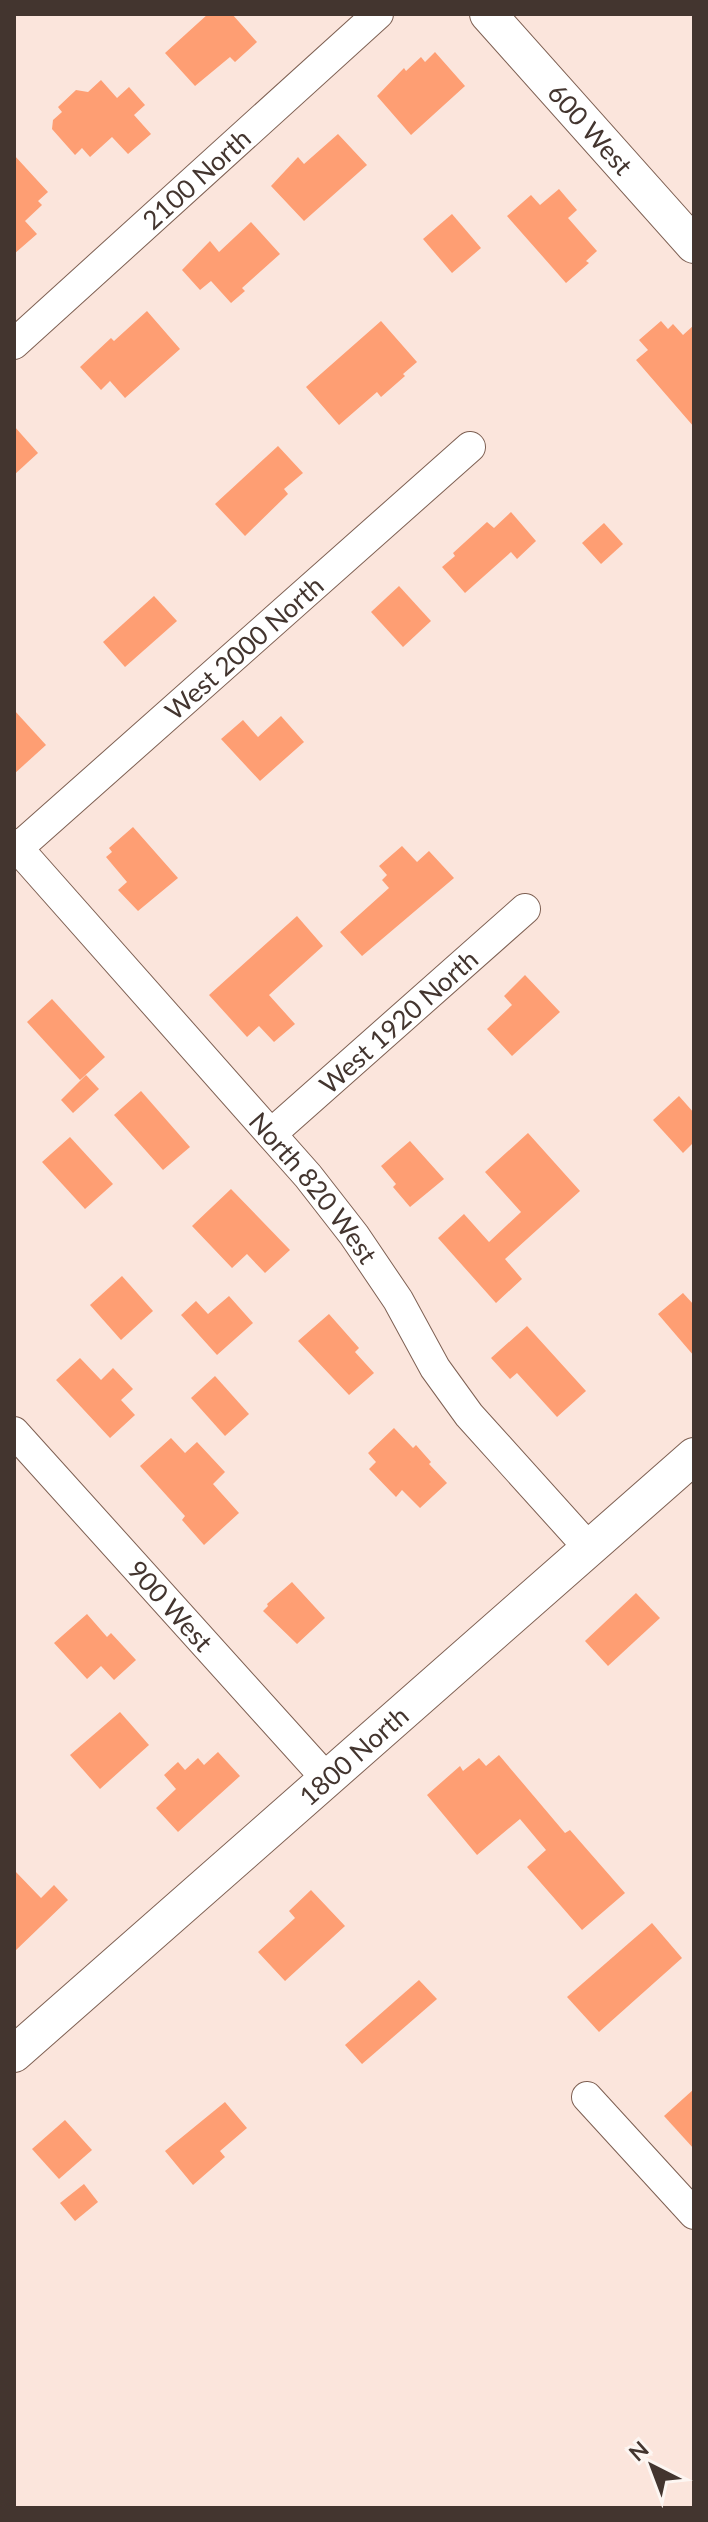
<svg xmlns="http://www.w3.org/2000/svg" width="708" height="2522" font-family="Lato,sans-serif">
  <rect width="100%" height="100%" fill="#fbe5dc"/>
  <g fill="#fe9e73">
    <path d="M208,14h24l25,28 -22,20 -5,-5 -35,29 -30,-33z"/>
    <path d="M435,52l30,34 -54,49 -34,-39 27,-28 2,3 15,-14 4,5z"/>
    <path d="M101,80l16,18 12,-11 16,18 -11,10 17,19 -23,20 -16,-17 -22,20 -8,-9 -7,7 -23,-26 1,-9 9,-8 -4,-5 18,-17 12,2z"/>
    <path d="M338,134l29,31 -63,56 -33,-35 27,-29 6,7z"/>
    <path d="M14,155l34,37 -10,9 4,4 -17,16 12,13 -23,20z"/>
    <path d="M559,189l18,21 -9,8 29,33 -11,10 3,2 -23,20 -59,-67 24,-21 9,10z"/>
    <path d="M452,214l29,34 -29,25 -29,-34z"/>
    <path d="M251,222l29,32 -38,34 3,3 -14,12 -20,-22 -11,9 -18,-20 28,-29 9,11z"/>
    <path d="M147,311l33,38 -55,49 -15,-17 -9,9 -21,-23 31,-29 3,3z"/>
    <path d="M381,321l36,41 -14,12 2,2 -24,21 -4,-5 -38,33 -33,-38z"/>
    <path d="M661,321l7,8 5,-5 10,11 11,-10v102l-58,-67 12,-10 -9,-10z"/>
    <path d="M14,426l24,27 -24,22z"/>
    <path d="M278,446l25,27 -19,16 4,5 -43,42 -30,-32z"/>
    <path d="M511,512l25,29 -19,18 -6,-7 -46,41 -23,-26 13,-11 -2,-3 34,-31 7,6z"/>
    <path d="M604,523l19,21 -22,20 -19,-21z"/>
    <path d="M399,586l32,35 -28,26 -32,-35z"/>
    <path d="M154,596l23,25 -52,46 -22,-25z"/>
    <path d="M14,710l32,35 -32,29z"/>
    <path d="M281,716l23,26 -44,39 -39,-42 22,-19 15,17z"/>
    <path d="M133,827l45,51 -40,33 -20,-21 9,-8 -21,-25 6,-5 -3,-4z"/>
    <path d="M402,846l15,16 12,-11 25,27 -92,78 -22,-24 49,-44 -7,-8 5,-5 -8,-9z"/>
    <path d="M297,916l26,30 -54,49 26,29 -21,18 -15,-16 -12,11 -38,-42z"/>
    <path d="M525,975l35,37 -48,44 -25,-27 25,-24 -8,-9z"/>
    <path d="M52,999l53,58 -25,23 -53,-58z"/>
    <path d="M86,1075l13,14 -26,24 -12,-13z"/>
    <path d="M141,1091l49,56 -27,23 -49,-55z"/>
    <path d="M679,1096l15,17v29l-11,11 -30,-33z"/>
    <path d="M528,1133l52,58 -75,68 17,20 -26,24 -58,-65 26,-24 25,28 32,-30 -36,-40z"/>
    <path d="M70,1137l43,47 -28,25 -43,-47z"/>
    <path d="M410,1141l34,38 -34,28 -17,-20 3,-3 -15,-18z"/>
    <path d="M231,1189l59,61 -25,23 -18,-19 -15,14 -40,-42z"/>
    <path d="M122,1276l31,35 -32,29 -31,-35z"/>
    <path d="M683,1293l11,12v51l-36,-42z"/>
    <path d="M229,1296l24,27 -36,32 -36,-40 15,-14 12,13z"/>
    <path d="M329,1314l30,34 -4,4 19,21 -25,22 -51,-54z"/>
    <path d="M527,1326l59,65 -29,26 -40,-44 -7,6 -19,-21z"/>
    <path d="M80,1358l21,22 12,-12 20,21 -12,11 14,15 -25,23 -54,-58z"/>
    <path d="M215,1376l34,38 -24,22 -34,-38z"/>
    <path d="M394,1428l19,20 3,-3 15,17 -2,2 18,19 -27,25 -18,-18 -6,7 -27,-28 7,-7 -8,-9z"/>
    <path d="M171,1438l14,15 12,-11 28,30 -12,12 26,29 -35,32 -22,-25 3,-4 -45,-50z"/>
    <path d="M292,1582l33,36 -28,26 -34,-33 5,-5 -1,-2z"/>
    <path d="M636,1593l24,25 -52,48 -23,-25z"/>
    <path d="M87,1614l20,23 4,-4 25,27 -22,20 -13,-14 -14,13 -33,-36z"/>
    <path d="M120,1712l29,33 -49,44 -30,-34z"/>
    <path d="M218,1752l22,24 -62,56 -22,-24 20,-19 -12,-14 14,-13 7,8 13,-12 6,7z"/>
    <path d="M499,1755l66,78 5,-3 55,63 -43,37 -55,-63 19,-17 -26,-31 -43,36 -50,-60 33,-29 3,5 16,-13 7,8z"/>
    <path d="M14,1870l27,28 13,-13 14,15 -54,52z"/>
    <path d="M311,1890l34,36 -60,55 -27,-29 37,-34 -6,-7z"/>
    <path d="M652,1923l30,35 -83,74 -32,-35z"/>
    <path d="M419,1980l18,19 -75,65 -17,-19z"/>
    <path d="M694,2089v60l-30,-33z"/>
    <path d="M225,2102l22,26 -27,23 5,6 -32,28 -28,-34z"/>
    <path d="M65,2120l27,30 -33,29 -27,-30z"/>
    <path d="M84,2184l14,18 -23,19 -15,-18z"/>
  </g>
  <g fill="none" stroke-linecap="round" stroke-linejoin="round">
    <g stroke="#7e6053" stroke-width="32">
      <g id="minor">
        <path id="s1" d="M14,344l364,-330"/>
        <path id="s2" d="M14,844l294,332 46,59 44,65 37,68 34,47 119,132"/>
        <path id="s3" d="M18,848l452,-401"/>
        <path id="s4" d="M271,1134l254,-225"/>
        <path id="s5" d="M14,1432l313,347"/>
        <path d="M587,2097l107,117"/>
      </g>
    </g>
    <g stroke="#7e6053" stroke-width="38">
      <g id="tertiary">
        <path id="s6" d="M488,14l206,231"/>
        <path id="s7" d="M14,2054l680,-598"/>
      </g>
    </g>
    <use href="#minor" stroke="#fff" stroke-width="30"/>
    <use href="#tertiary" stroke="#fff" stroke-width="36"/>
  </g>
  <g text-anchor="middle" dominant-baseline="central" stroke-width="6" stroke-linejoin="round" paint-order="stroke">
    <g font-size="26" fill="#43352f" stroke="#fdf6f2">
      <text stroke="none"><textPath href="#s6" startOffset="154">600 West</textPath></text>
      <text stroke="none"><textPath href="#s1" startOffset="246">2100 North</textPath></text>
      <text stroke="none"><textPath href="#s3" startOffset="302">West 2000 North</textPath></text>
      <text stroke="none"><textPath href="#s4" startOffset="170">West 1920 North</textPath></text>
      <text stroke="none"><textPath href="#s2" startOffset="456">North 820 West</textPath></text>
      <text stroke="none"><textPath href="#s5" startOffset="234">900 West</textPath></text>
      <text stroke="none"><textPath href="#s7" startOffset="452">1800 North</textPath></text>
    </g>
  </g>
  <rect width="708" height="2522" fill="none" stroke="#43352f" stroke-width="32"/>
  <g transform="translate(652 2466) rotate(318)" stroke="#fdf6f2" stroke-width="6" paint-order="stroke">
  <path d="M0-6L14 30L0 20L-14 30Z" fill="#43352f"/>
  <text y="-12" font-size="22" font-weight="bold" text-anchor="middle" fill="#43352f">N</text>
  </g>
</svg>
